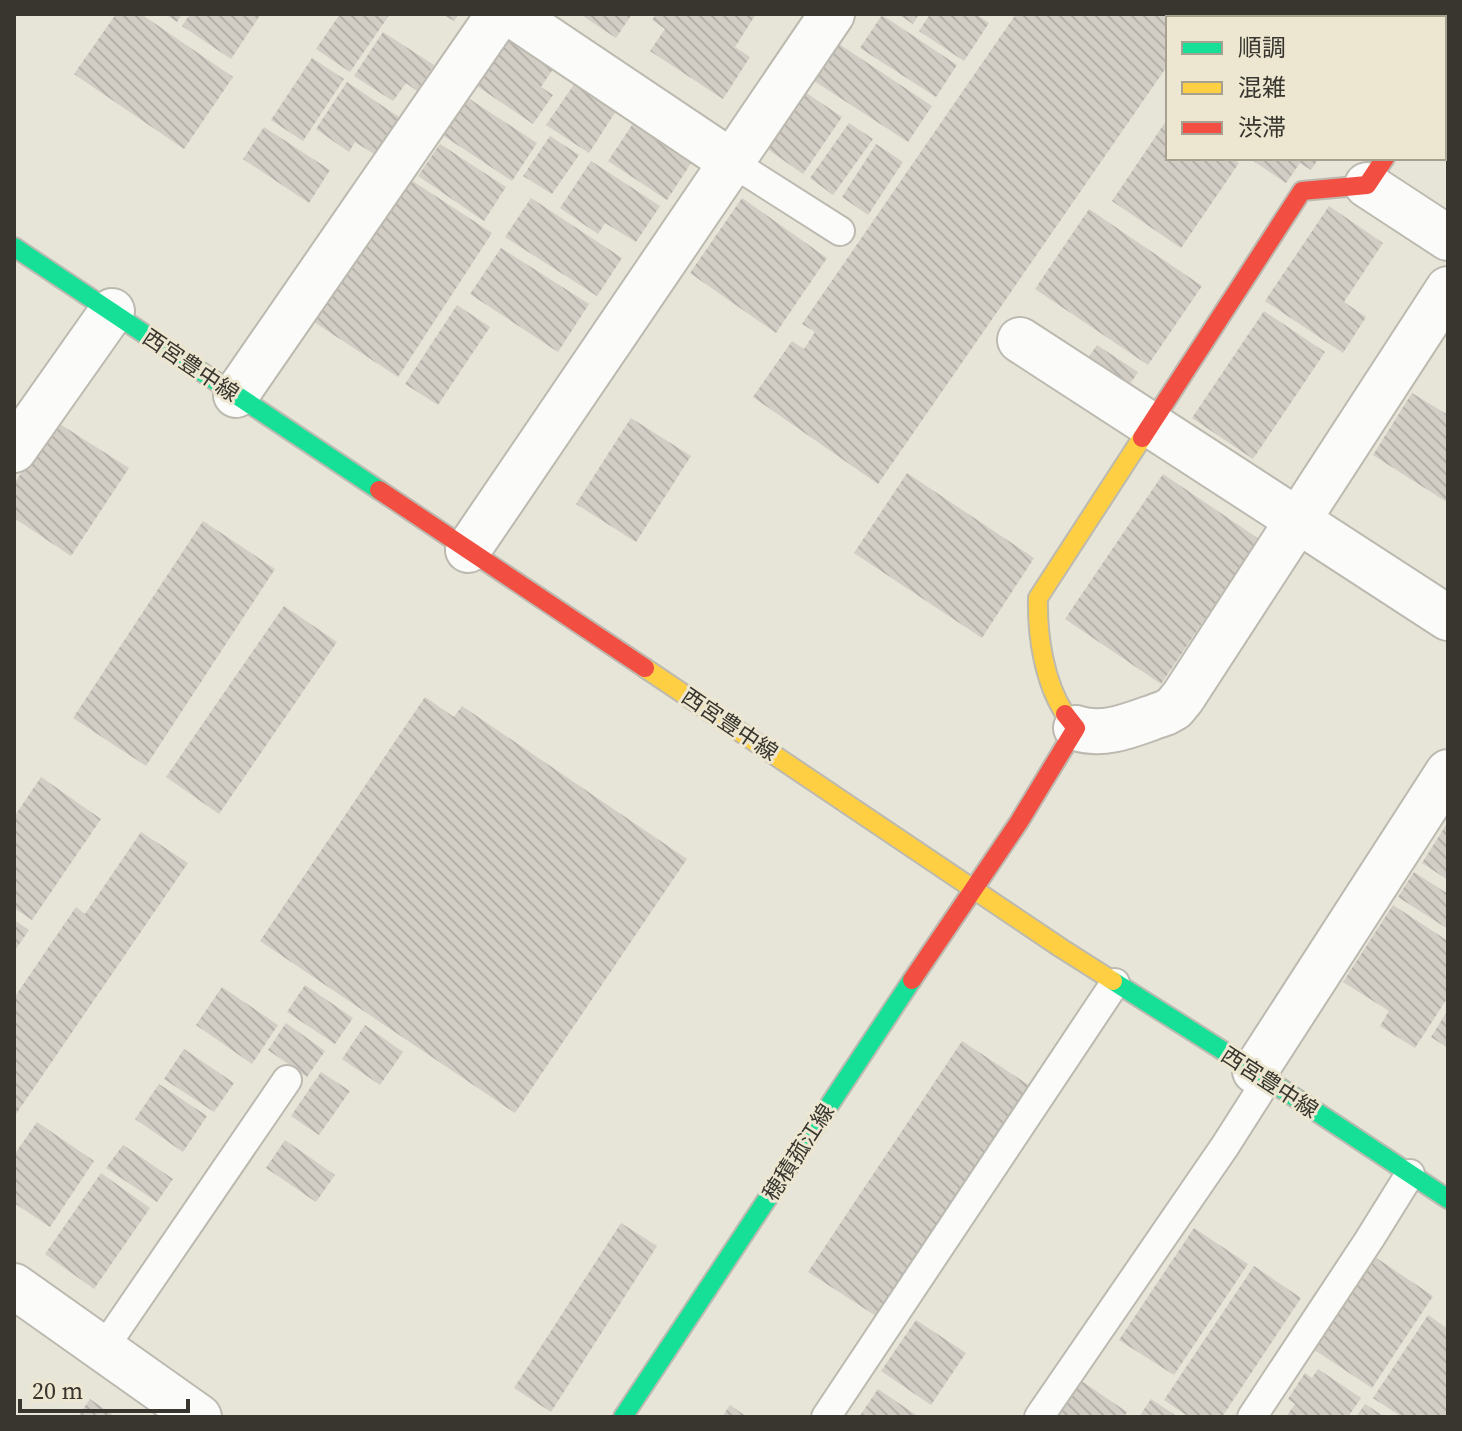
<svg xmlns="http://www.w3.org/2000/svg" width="1462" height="1431" font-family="'Source Serif 4','Noto Sans JP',serif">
  <defs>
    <pattern id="building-back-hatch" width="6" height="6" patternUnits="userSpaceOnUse" patternTransform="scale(2)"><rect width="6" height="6" fill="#d2cdc5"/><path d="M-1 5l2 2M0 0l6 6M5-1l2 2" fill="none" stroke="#b5b1aa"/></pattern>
  </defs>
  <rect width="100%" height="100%" fill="#e7e4d8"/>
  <g fill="url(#building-back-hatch)">
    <path d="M116,14h25l92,63 -49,72 -110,-75z"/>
    <path d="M165,14h17l-5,8z"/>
    <path d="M190,14h71l-30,45 -49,-33z"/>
    <path d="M340,14h50l-40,58 -34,-23z"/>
    <path d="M442,14h17l-5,7z"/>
    <path d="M580,14h52l-16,24z"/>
    <path d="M656,14h100l-21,33 15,10 -27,42 -73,-48 15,-22 -13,-9z"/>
    <path d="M898,14h21l-6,10z"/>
    <path d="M930,14h46l13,9 -25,38 -45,-30z"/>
    <path d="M1016,14h187l-2,4h-33v47l-290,419 -125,-87 39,-56 12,8 11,-17 -13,-8z"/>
    <path d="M1361,14h67l-3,4h-58z"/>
    <path d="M882,15l75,50 -21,32 -76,-49z"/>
    <path d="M383,32l51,33 -17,26 -11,-8 -13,18 -39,-25z"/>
    <path d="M510,36l45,30 -14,21 12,8 -20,29 -56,-38z"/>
    <path d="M836,42l96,64 -24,36 -97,-63z"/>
    <path d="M312,58l32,21 -41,62 -32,-21z"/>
    <path d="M347,82l52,35 -25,37 -19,-12 -6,10 -33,-23z"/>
    <path d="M575,83l41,28 -27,42 -43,-28z"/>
    <path d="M805,92l37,25 -39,57 -37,-26z"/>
    <path d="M468,98l69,45 -25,38 -68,-45z"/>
    <path d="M1168,118v40h63l8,5 -58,85 -69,-47z"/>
    <path d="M636,119l59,38 -28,43 -59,-39z"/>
    <path d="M849,123l24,16 -40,56 -23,-17z"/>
    <path d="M264,127l66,43 -21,33 -66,-44z"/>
    <path d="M550,136l29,19 -27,39 -29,-18z"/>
    <path d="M440,144l66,43 -22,34 -66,-45z"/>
    <path d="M876,144l27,18 -35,53 -26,-18z"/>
    <path d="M1249,158h70l-8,12 -11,-7 -14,20z"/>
    <path d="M591,161l69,45 -24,36 -31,-19 -7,11 -38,-26z"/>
    <path d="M408,178l84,55 -94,144 -84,-55z"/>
    <path d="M531,198l91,60 -25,38 -92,-59z"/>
    <path d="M742,198l85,60 -51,75 -86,-60z"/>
    <path d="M1329,206l54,37 -39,59 22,15 -23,36 -78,-52z"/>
    <path d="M1089,209l113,77 -54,79 -113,-76z"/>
    <path d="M501,248l88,56 -31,48 -88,-58z"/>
    <path d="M457,305l33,22 -52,78 -33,-21z"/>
    <path d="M1264,311l61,41 -72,107 -61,-41z"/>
    <path d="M1097,345l41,27 -12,18 -41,-28z"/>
    <path d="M1412,393l36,22v81l-3,5 -72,-46z"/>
    <path d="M631,418l60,38 -55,86 -60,-38z"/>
    <path d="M55,421l74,47 -58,88 -57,-38v-34z"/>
    <path d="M907,473l127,85 -52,80 -128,-85z"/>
    <path d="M1163,474l96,65 -98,145 -96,-65z"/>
    <path d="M203,521l72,48 -129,197 -73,-48z"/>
    <path d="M284,606l53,36 -118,172 -53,-37z"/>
    <path d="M425,697l29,20 8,-11 225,153 -172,254 -255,-172z"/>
    <path d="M41,777l60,42 -69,101 -18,-12v-91z"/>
    <path d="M1448,822v58l-26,-17z"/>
    <path d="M141,832l47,31 -174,254v-119l62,-91 9,7z"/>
    <path d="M1414,872l34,22v35l-50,-32z"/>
    <path d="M1393,905l55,36v56l-33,51 -35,-22 9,-15 -46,-29z"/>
    <path d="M14,920l15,10 -15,22z"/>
    <path d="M305,985l48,33 -18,26 -48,-32z"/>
    <path d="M222,987l56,38 -26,39 -56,-39z"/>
    <path d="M1448,1010v38l-17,-11z"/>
    <path d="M286,1023l39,28 -18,26 -39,-27z"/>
    <path d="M365,1025l38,27 -23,33 -38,-26z"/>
    <path d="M962,1041l68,45 -154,230 -68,-44z"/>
    <path d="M184,1049l50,34 -20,29 -50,-33z"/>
    <path d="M321,1072l29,19 -31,44 -28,-19z"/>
    <path d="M159,1084l48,32 -24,36 -48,-33z"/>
    <path d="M37,1122l57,39 -44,66 -36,-24v-48z"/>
    <path d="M285,1140l50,35 -19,27 -50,-34z"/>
    <path d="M123,1145l50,34 -16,23 -51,-34z"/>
    <path d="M101,1173l49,35 -56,81 -49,-35z"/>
    <path d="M621,1223l36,23 -106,166 -37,-24z"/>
    <path d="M1194,1228l54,36 -74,111 -55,-35z"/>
    <path d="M1372,1255l61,41 -61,92 -62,-41z"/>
    <path d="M1254,1266l47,32 -79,119h-33l-25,-17z"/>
    <path d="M1428,1315l20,14v88h-46l-29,-19z"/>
    <path d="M916,1320l50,33 -35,52 -50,-34z"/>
    <path d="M1318,1369l43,29 -13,19h-62l9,-13 -7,-5 17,-26 7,5z"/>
    <path d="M1080,1380l47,32 -3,5h-69z"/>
    <path d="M878,1389l41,28h-60z"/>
    <path d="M90,1399l26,18h-38z"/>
    <path d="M1151,1399l27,18h-39z"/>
    <path d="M1365,1404l20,13h-29z"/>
    <path d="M730,1405l17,12h-25z"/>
  </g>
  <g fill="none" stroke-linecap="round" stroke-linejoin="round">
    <g stroke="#bcbab0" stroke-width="32">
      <g id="lane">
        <path d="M730,161l110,70"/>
        <path d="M103,1349l184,-269"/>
        <path d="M826,1417l289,-434"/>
        <path d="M1039,1417l186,-271 42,-66"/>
        <path d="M1252,1417l117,-177 41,-66"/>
      </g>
    </g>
    <g stroke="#bcbab0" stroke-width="48">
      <g id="street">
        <path d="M511,14l219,147"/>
        <path d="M1444,72l4,-6"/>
        <path d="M1367,185l81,53"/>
        <path d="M1020,340l428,278"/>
        <path d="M236,395l263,-381"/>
        <path d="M14,450l98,-139"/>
        <path d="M468,550l364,-536"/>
        <path d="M1076,728c30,10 59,-5 89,-15l9,-5 9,-11 265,-408"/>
        <path d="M1255,1071l193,-299"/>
        <path d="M14,1286l185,131"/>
      </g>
    </g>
    <g stroke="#bcbab0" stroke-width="22">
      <g id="fast">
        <path d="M14,247l365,243"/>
        <path d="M1113,981l142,90 193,128"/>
        <path d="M623,1417l289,-437"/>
      </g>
    </g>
    <g stroke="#bcbab0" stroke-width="22">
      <g id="slow">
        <path d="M645,668l416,280 52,33"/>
        <path d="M1065,714c-21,-32 -28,-79 -27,-116l104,-160"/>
      </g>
    </g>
    <g stroke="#bcbab0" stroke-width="22">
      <g id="jam">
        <path d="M1142,438l160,-247 65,-6 18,-27"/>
        <path d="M379,490l266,178"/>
        <path d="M912,980l107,-158 57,-94 -11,-14"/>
      </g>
    </g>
    <use href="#lane" stroke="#fbfbf9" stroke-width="28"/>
    <use href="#street" stroke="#fbfbf9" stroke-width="44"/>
    <use href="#fast" stroke="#16e098" stroke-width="18"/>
    <use href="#slow" stroke="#ffcf43" stroke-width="18"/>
    <use href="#jam" stroke="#f24e42" stroke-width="18"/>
  </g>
  <g text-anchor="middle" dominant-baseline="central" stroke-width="6" stroke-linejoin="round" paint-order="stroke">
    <g font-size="22" fill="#38362e" stroke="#ede7d2">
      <text transform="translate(191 365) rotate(34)">西宮豊中線</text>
      <text transform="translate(730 724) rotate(34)">西宮豊中線</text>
      <text transform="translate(1270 1082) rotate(33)">西宮豊中線</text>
      <text transform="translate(798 1152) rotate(-57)">穂積菰江線</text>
    </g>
  </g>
  <rect width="1462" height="1431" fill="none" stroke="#38362e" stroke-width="32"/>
  <rect x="1166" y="16" width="280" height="144" fill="#ede7d2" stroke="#a5a090" stroke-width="2"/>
  <rect x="1182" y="42" width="40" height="12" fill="#16e098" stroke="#a5a090" stroke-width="2"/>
  <text x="1238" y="56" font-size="24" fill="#38362e">順調</text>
  <rect x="1182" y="82" width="40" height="12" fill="#ffcf43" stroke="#a5a090" stroke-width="2"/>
  <text x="1238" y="96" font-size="24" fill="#38362e">混雑</text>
  <rect x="1182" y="122" width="40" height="12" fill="#f24e42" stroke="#a5a090" stroke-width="2"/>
  <text x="1238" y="136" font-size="24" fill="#38362e">渋滞</text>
  <path d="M20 1399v12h168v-12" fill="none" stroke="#38362e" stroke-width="4"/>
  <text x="32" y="1399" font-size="24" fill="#38362e" stroke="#ede7d2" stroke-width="6" paint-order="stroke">20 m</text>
</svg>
